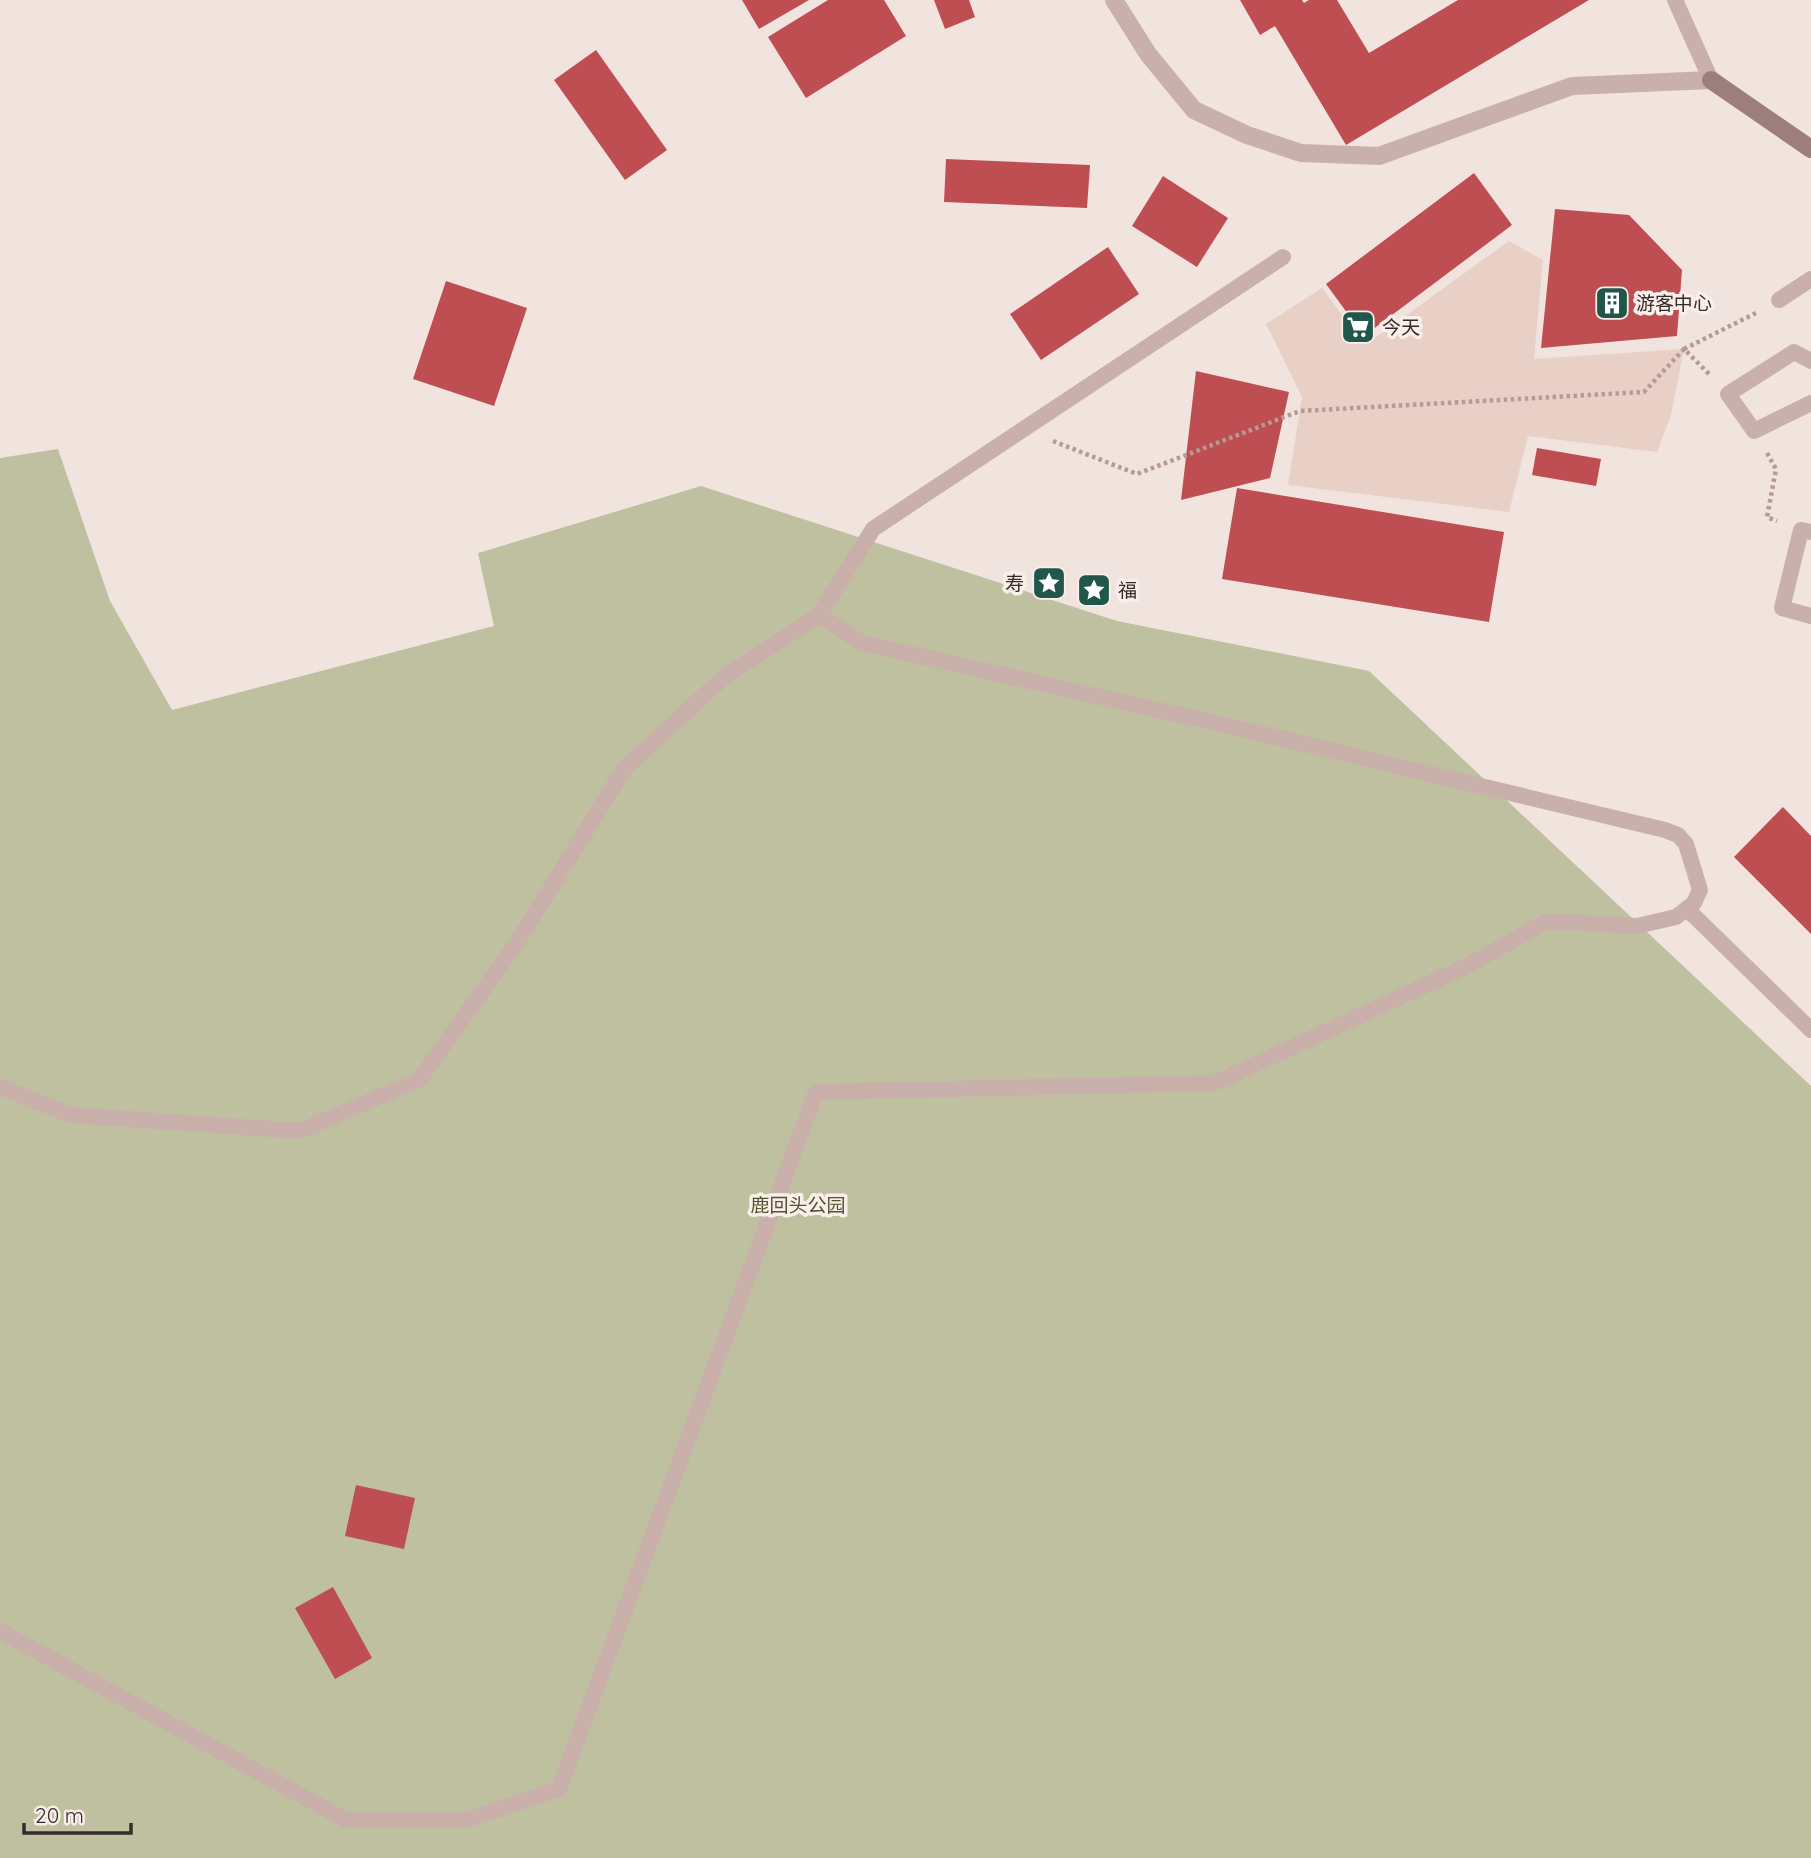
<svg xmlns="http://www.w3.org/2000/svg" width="1811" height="1858" font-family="Quicksand,'Noto Sans SC',sans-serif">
  <rect width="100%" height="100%" fill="#f1e3de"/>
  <path fill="#bec09f" d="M58,449l52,152 62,109 322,-84 -16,-73 223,-67 416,135 252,50 442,415v772h-1811v-1400z"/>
  <path fill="#e8d0c6" d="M1509,241l34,19 -9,99 150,-10 -13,66 -14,37 -129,-16 -19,76 -221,-27 14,-88 -36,-73 56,-36 43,57z"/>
  <g fill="#bf4e52">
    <path d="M742,0h67l-50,29z"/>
    <path d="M828,0h56l22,36 -100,62 -38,-61z"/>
    <path d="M934,0h35l6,17 -30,12z"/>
    <path d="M1240,0h62l2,3 5,-3h28l32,53 89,-53h131l-243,145 -71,-119 -15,9z"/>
    <path d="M596,50l71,100 -42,30 -71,-100z"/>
    <path d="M946,159l144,6 -3,43 -143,-6z"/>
    <path d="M1474,173l38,52 -148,111 -38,-52z"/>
    <path d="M1163,176l65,42 -31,49 -65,-41z"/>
    <path d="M1555,209l74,6 53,55 -5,66 -136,12z"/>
    <path d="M1108,247l31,47 -98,66 -31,-46z"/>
    <path d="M446,281l81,27 -33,98 -81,-27z"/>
    <path d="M1196,371l93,21 -19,86 -89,22z"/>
    <path d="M1537,448l64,11 -5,27 -64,-11z"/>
    <path d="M1237,488l267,44 -15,90 -267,-43z"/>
    <path d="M1783,807l28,29v98l-77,-77z"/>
    <path d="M356,1485l59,13 -11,51 -59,-13z"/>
    <path d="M333,1587l39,71 -37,21 -40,-71z"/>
  </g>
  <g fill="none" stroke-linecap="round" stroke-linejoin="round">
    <g stroke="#b59a95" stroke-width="4.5" stroke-dasharray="3.5 3.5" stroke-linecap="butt">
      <path d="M1684,349l74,-37"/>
      <path d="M1053,441l84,33 163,-63 344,-19 40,-43 26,26"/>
      <path d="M1767,453l9,16 -9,48 10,4"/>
    </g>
    <g stroke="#c9b0ab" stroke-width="16">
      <path d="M1675,0l36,80"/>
      <path d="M1779,300l32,-21"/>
      <path d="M1811,361l-17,-9 -66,42 26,37 57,-28"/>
      <path d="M1811,532l-10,-2 -19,78 29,8"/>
      <path d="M1687,909l124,121"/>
      <path d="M0,1087l71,28 229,16 120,-52 98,-138 106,-172 100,-92 95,-62"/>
      <path d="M0,1631l346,189h121l92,-31 257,-697 399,-9 252,-117 80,-45 90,5 39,-9 18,-14 6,-13 -14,-46 -8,-9 -13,-5 -436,-104 -367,-83 -43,-28 54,-86 410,-272"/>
    </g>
    <path stroke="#c9b0ab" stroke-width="18" d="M1114,0l34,54 46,56 53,25 54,18 78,3 193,-70 139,-6"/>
    <path stroke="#9c7f7c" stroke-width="18" d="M1711,80l100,69"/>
  </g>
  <defs>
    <g id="building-square" transform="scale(1.75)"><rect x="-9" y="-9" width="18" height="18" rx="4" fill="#21564b" stroke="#f9eeea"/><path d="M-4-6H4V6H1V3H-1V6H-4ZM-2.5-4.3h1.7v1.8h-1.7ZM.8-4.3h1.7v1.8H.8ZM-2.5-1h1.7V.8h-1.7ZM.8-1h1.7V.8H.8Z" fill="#fff"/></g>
    <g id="supermarket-square" transform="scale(1.75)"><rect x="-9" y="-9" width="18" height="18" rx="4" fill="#21564b" stroke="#f9eeea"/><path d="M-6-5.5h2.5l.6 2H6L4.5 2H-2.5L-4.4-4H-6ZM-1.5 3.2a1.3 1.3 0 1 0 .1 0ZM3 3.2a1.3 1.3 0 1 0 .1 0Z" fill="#fff"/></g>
    <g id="sight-square" transform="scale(1.75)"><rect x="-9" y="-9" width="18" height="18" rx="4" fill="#21564b" stroke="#f9eeea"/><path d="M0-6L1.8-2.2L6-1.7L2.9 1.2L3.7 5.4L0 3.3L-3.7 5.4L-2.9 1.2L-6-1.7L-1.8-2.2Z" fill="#fff"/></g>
  </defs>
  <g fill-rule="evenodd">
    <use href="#building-square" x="1612" y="303"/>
    <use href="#supermarket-square" x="1358" y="327"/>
    <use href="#sight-square" x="1049" y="583"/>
    <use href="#sight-square" x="1094" y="590"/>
  </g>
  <g text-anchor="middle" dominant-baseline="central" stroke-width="7" stroke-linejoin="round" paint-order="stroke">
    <g font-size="19" fill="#372a2a" stroke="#f9eeea" text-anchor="start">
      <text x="1636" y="303">游客中心</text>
      <text x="1382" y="327">今天</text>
      <text x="1024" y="583" text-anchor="end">寿</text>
      <text x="1118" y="590">福</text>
    </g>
    <g font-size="19" fill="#51542f" stroke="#f9eeea">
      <text x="798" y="1205">鹿回头公园</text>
    </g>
  </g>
  <path d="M24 1823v10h107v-10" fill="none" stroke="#372a2a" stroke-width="3.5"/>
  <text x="35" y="1823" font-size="21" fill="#372a2a" stroke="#f9eeea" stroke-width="5" paint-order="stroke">20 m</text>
</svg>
